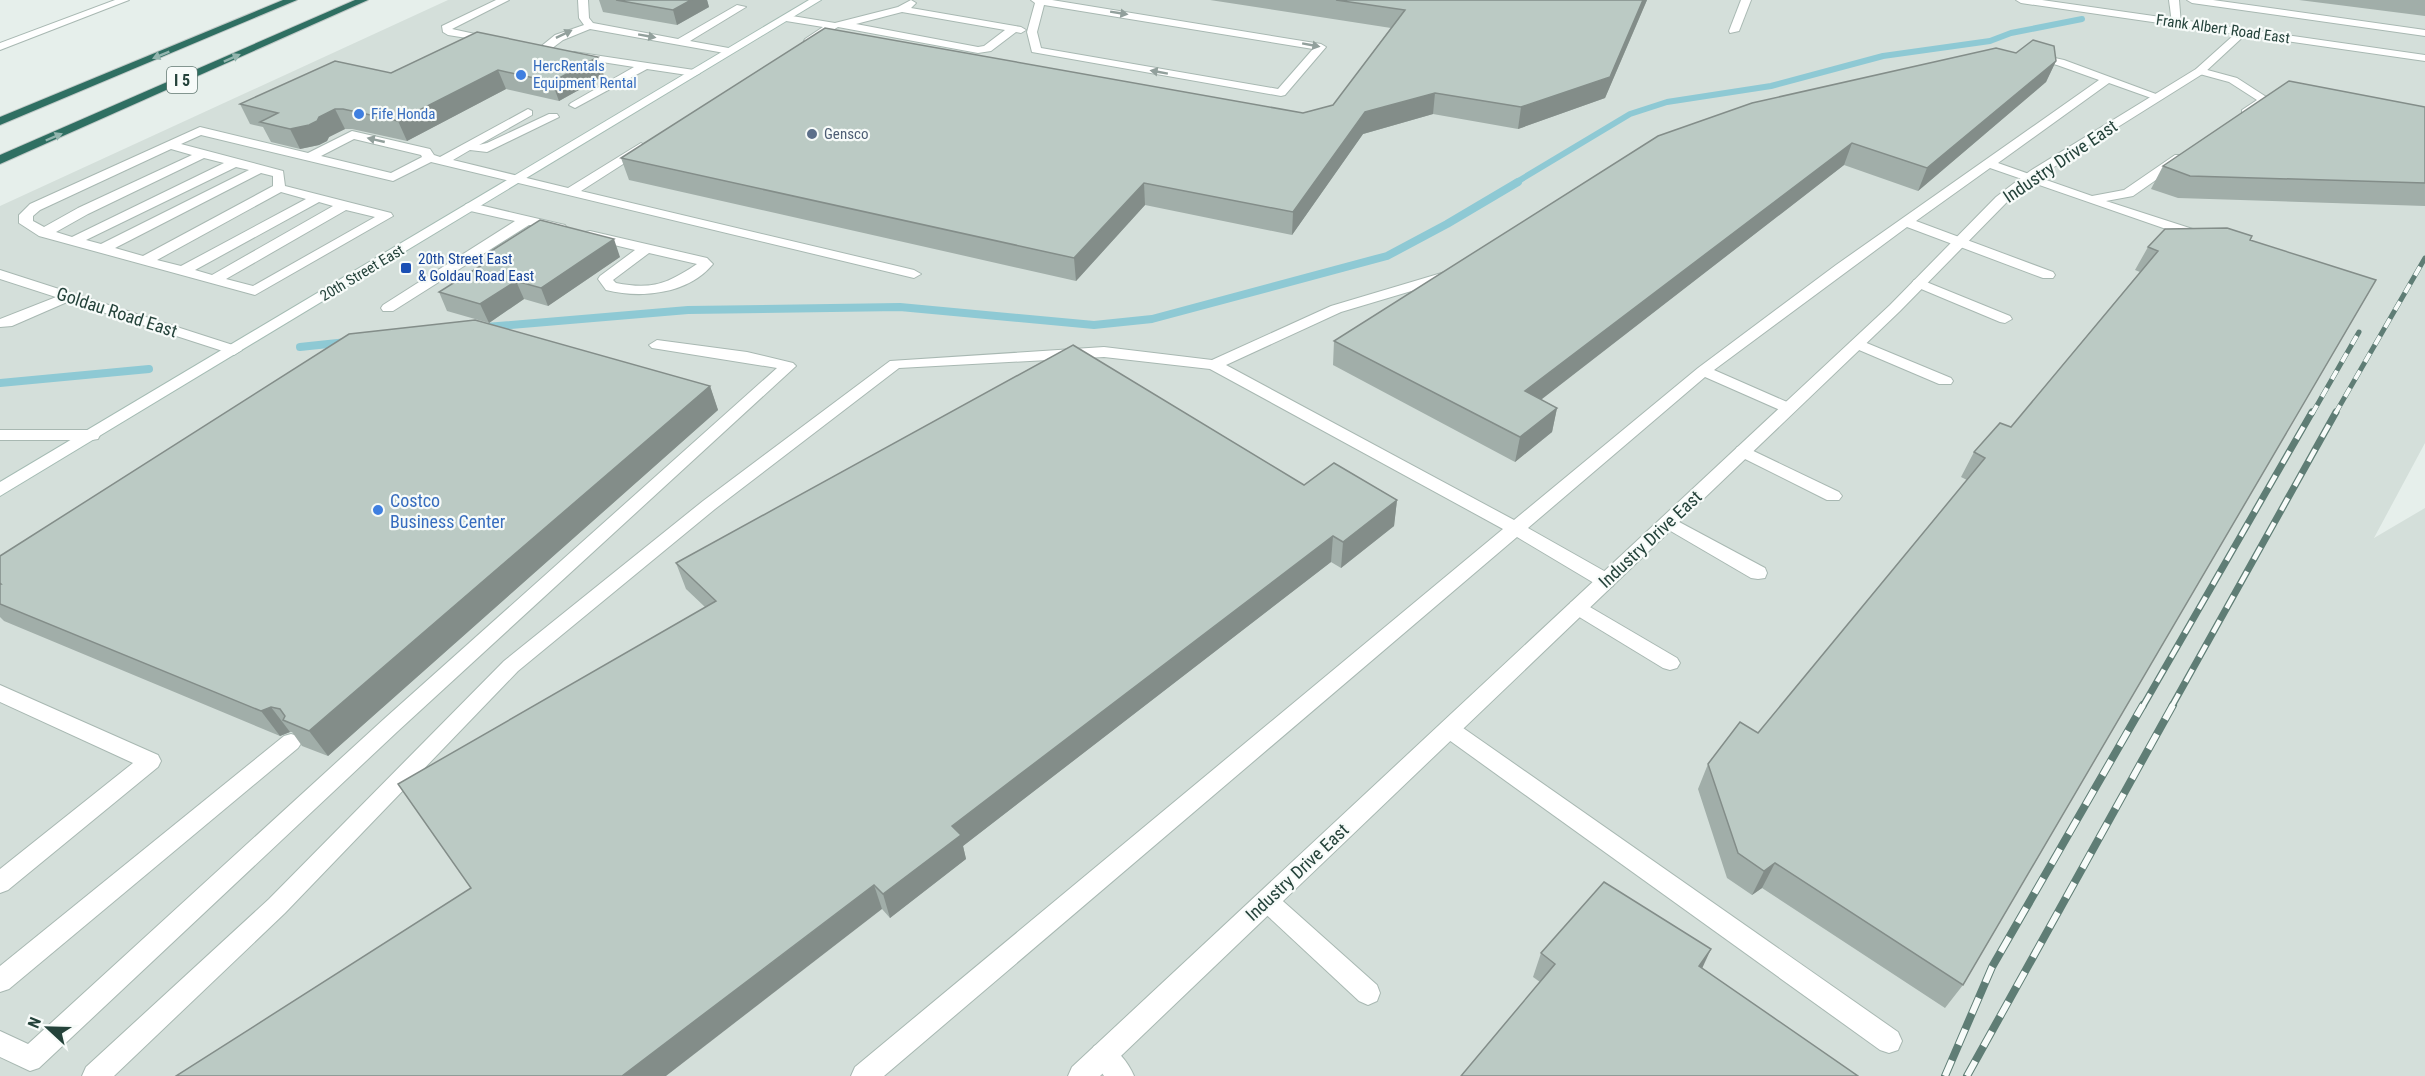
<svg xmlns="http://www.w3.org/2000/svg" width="2425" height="1076" font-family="'Roboto Condensed',sans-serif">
  <rect width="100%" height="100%" fill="#e6efeb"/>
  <path fill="#d4dfda" d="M448,0h1977v443l-51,95 51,-30v568h-2425v-870z"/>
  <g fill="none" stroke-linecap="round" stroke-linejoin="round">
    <path stroke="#8ec9d4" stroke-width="6" d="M1515,183l115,-69 37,-12 104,-16 112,-30 107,-15 21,-8 71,-14"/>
    <g stroke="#8ec9d4" stroke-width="8">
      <path d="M486,327l202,-17 212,-3 194,18 58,-6 235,-63 60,-32 71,-42"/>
      <path d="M300,347l47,-5"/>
      <path d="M0,383l149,-14"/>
    </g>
    <g stroke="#a8b8b2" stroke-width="2">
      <g id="service">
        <path d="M115,0h14l-129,50v-7z"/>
        <path d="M496,0h13l-57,29 46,10v4l-50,-8 -5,-3 -1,-6z"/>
        <path d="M578,0h10l1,18 4,5 85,16 59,-34 9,2 -56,34 44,8 1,2 -5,3 -140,-25 -27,11 -16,12h-8v-4l16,-13 29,-10 -5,-7z"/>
        <path d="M911,0l5,3 -5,5 110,19 5,3 -5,3 -5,-1 -25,19 -13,2 -140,-26 -29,17 -5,-3 1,-2 18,-12 -37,-6 -5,-3 5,-3 49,8 63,-16zM902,12l103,18 -21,16 -6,1 -122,-23z"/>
        <path d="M1031,0h21l269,44 5,3 -41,48 -4,1 -249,-44 -5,-20 8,-29zM1044,5l269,44 -35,40 -237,-41 -4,-16z"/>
        <path d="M1741,0h10l-12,31 -9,2 -1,-2z"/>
        <path d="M2169,0h10l2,25 -9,-2z"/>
        <path d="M2187,0h26l212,30v6l-233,-33z"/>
        <path d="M574,52l120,18 6,3 -6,3 -47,-7 -72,39 -6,-3 2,-2 63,-36 -64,-10 -1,-2z"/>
        <path d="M2032,53l32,7 100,37 -2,2h-8l-45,-16 -111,80 94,33 32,-6 51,-35h8l2,3 -2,3 -50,35 -27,5 99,32 2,3 -2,3h-10l-205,-71 -74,53 137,51 2,3 -2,3h-10l-136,-51 -193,143 80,35 2,3 -2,3h-12l-77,-34 -177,151 85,48 2,5 -2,5 -7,2 -7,-2 -82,-49 -633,539h-33l4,-9 648,-538 -293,-160 -106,-12 -205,11 -184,141 -197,162 -233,242 -171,163h-32l4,-9 183,-168 235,-238 199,-160 187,-140 214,-14 108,13 119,-54 114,-34h10l2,3 -2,3 -114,34 -115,53 288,155 184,-152 138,-103 263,-185 -42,-15 -29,-7v-4z"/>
        <path d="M2200,68l37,10 34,22 -21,14h-8v-4l15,-10 -28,-18 -33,-9v-4z"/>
        <path d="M528,109l4,2v4l-53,30 8,-2 62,-29h8l2,3 -72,35 -17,-2 -17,10 115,28 73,-45 6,4 -2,3 -64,41 333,79 7,4 -7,4 -483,-116 -38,19 -192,-46 -20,9 102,27 2,15 106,27 2,3 -138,79 -216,-59 -20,-13v-8l11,-11 170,-77 108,26 44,-22 78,18 4,6 6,2zM354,139l67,16 1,2 -31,16 -70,-17zM171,149l21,6 -114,53 -34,19 -11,-6v-5l7,-6zM204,158l20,5 -152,74 -16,-5 32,-18zM236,167l13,3 -148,74 -15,-4zM261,173l12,3v10l-130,70 -28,-8zM281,192l25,7 -125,67 -24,-6zM319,202l14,4 -121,69 -17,-5zM346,210l29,7 -122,69 -27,-7z"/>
        <path d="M471,203l94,22 2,3 -7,4 -31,-7 -136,86h-10l-2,-3 2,-3 132,-84 -49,-11 -2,-3 2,-3z"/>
        <path d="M590,231l117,27 6,6c-25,30 -71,35 -107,26l-8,-11 2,-3 35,-26 -50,-12 -2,-3 2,-3zM649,253l48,11c-30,20 -45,26 -81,19l-3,-3z"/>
        <path d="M1919,279l91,37 2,3 -7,4 -5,-1 -86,-36 -2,-3 2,-3z"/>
        <path d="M69,292l7,4 -2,3 -62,27 -12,1v-8z"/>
        <path d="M1857,339l94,39 2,3 -2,3h-12l-87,-37 -3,-3z"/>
        <path d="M657,340l90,12 46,11 3,3 -398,365 -359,337 -9,3 -30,-14v-26l28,13 356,-325 393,-351 -125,-20 -3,-3z"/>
        <path d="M0,430h92l6,1 2,4 -2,4 -6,1h-92z"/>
        <path d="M1743,446l96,46 3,4 -3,4h-12l-90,-45 -2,-4 2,-4z"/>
        <path d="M1668,516l97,52 2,5 -2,5 -7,1 -7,-1 -89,-52 -3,-4 3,-4z"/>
        <path d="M1578,600l99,58 3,5 -3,5 -7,2 -7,-2 -92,-56 -3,-5 3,-5z"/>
        <path d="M0,685l158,70 3,6 -3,6 -150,123 -8,3v-24l133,-106 -133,-61z"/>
        <path d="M1449,721l7,2 442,309 4,9 -4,9 -9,3 -9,-3 -438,-315 -3,-6 3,-6z"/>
        <path d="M291,734l7,2 4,6 -4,6 -289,241 -9,3v-26l284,-230z"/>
        <path d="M1267,891l8,3 102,91 3,8 -3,8 -9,4 -9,-4 -100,-93 -4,-7 4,-7z"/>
        <path d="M1103,1043c14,5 25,19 31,33h-30l-14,-21 4,-9z"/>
      </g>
    </g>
    <g stroke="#a8b8b2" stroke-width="2">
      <path id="minor" d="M0,270l239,77 3,3 -8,5 -5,-2 -229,-74z"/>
    </g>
    <g stroke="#a8b8b2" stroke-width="2">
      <path id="tertiary" d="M2016,0h26l383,55v6l-180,-26 -41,38 -166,104 -32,26 -106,108 -800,765h-32l4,-9 818,-762 106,-108 34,-26 166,-102 39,-35 -214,-31z"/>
    </g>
    <g stroke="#a4bbb3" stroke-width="2">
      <path id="secondary" d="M809,0h12l-821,496v-14z"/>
    </g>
    <g stroke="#c2cac8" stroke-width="2">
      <g id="motorway">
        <path d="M283,0h14l-297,125v-8z"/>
        <path d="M355,0h13l-368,164v-9z"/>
      </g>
    </g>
    <use href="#service" fill="#fff" fill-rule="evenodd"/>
    <use href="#minor" fill="#fff" fill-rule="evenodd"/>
    <use href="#tertiary" fill="#fff" fill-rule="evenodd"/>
    <use href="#secondary" fill="#fff" fill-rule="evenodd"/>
    <use href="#motorway" fill="#2f6f62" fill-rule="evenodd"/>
    <g stroke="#5f7d75" stroke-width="5">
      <g id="rail-far2">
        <path d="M2312,414l47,-82"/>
        <path d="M2335,414l90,-156"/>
      </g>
    </g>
    <g stroke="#5f7d75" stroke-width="7">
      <g id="rail-far1">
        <path d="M2143,706l169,-294"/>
        <path d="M2172,706l164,-294"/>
      </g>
    </g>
    <g stroke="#5f7d75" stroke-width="8">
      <g id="rail">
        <path d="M1945,1076l47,-109 151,-262"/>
        <path d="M1967,1076l206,-371"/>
      </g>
    </g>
    <use href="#rail-far2" stroke="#f7fbf9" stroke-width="4" stroke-dasharray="10" stroke-linecap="butt"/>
    <use href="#rail-far1" stroke="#f7fbf9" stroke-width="4.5" stroke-dasharray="14" stroke-linecap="butt"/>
    <use href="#rail" stroke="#f7fbf9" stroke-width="6" stroke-dasharray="17" stroke-linecap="butt"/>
  </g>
  <g fill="#a1aea9">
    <path d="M599,0h108l2,7 -32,18 -74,-13z"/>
    <path d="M1210,0h437l-42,98 -87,31 -85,-15 -70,20 -71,101 -147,-30 -69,76 -447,-101 -8,-22 682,-45 30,-8 58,-77z"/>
    <path d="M2299,0h126v16z"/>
    <path d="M477,32l127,44 -45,25 -53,-12 -99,52 -55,-12h-7l-16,8 -2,4 -8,4 -19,4 -29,-7 -8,-15 -13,-3 -10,-20 151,-31z"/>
    <path d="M2016,53l40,8 -10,21 -128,109 -74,-26 -303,234 16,9 -5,24 -37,30 -182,-97 1,-24z"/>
    <path d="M2425,107v99l-247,-8 -27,-9 12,-23z"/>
    <path d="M2250,240l-287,745 -18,23 -183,-120 -10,7 -25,-17 -29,-89 10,-25 50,-31 209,-253 -6,-3 13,-25 37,-25 129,-155 -5,-2 13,-23z"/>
    <path d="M488,253l132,4 -72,49 -24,-7 -35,24 -42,-12 -8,-19 52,-33z"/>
    <path d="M710,386l8,24 -390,346 -26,-10 -10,-14h-2l-10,4 -276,-115 -4,-4v-61z"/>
    <path d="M1304,485l93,15 -3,26 -53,42 -10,-6 -368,284 3,13 -76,59 -8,-9 -411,-21 234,-281 -19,-18 -10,-26z"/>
    <path d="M1541,953l161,15 -162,14 -7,-5z"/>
  </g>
  <g fill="#838d89">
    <path d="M691,0h16l2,7 -32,18 -4,-15z"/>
    <path d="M1643,0h4l-42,98 -87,31 3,-22z"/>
    <path d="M598,57l6,19 -45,25 -7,-19z"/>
    <path d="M2056,61l-10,21 -128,109 9,-23z"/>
    <path d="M498,70l8,19 -99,52 -9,-20z"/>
    <path d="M1435,93l-2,21 -70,20 -71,101 1,-23 72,-100z"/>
    <path d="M335,109l10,20 -16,8 -2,4 -8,4 -19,4 -10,-20 29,-12z"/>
    <path d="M1852,143l-8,22 -324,251 5,-25z"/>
    <path d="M1144,183l1,22 -69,76 -2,-23z"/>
    <path d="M614,239l6,18 -72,49 -7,-18z"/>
    <path d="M516,281l8,18 -35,24 -9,-19z"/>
    <path d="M710,386l8,24 -390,346 -19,-25z"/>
    <path d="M1557,408l-5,24 -37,30 5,-25z"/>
    <path d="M1397,500l-3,26 -53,42 2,-26z"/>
    <path d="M1333,536l-2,26 -368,284 3,13 -76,59 -7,-24 69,-68z"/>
    <path d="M271,707l19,25 -10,4 -19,-25z"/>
    <path d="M1775,863l-13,25 -10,7 12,-24z"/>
    <path d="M874,885l8,24 -216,167h-44z"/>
    <path d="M1711,949l-11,24 -1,-7z"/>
  </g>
  <g fill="#bbcac4" stroke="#838d89" stroke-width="1.5">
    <path d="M616,0h75l-18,10z"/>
    <path d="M1336,0h307l-33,77 -89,30 -86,-14 -70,19 -72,100 -149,-29 -70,75 -453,-100 204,-130 478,85 30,-8 72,-95z"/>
    <path d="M477,32l121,25 -46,25 -54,-12 -100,51 -55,-12h-8l-16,8 -2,4 -8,4 -19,4 -30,-7 18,-9 -38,-9 95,-43 56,12z"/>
    <path d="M2033,40l21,6 2,15 -129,107 -75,-25 -327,248 32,17 -37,29 -186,-96 324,-205 94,-33 244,-55 20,5z"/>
    <path d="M2289,81l136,26v76l-235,-7 -27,-10z"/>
    <path d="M540,220l74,19 -73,49 -25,-7 -36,23 -41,-12 59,-37 -10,-2z"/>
    <path d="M2227,228l25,8 -2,4 126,40 -413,705 -188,-122 -11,8 -26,-18 -30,-89 32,-42 18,11 227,-275 -11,-6 26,-29 11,4 147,-176 -10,-4 17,-18z"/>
    <path d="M475,320l235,66 -401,345 -26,-11 2,-4 -5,-7 -9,-2 -10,4 -261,-107v-20h1l-1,-1v-27l349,-222z"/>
    <path d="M1073,345l231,140 30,-22 63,37 -54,42 -10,-6 -381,290 9,9 -78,59 -9,-9 -252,191h-446l295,-188 -73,-104 318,-183 -40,-38z"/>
    <path d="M1604,882l107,67 -12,17 159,110h-397l94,-112 -14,-11z"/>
  </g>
  <defs><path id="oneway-solid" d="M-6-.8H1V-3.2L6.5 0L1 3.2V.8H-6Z" transform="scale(1.5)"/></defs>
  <g fill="#92a09c">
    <use href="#oneway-solid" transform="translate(1119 13) rotate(9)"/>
    <use href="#oneway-solid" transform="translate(564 34) rotate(-26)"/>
    <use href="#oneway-solid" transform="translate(647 36) rotate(10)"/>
    <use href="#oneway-solid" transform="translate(1311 45) rotate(10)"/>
    <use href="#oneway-solid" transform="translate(1159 72) rotate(-170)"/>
    <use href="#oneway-solid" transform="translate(376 140) rotate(-167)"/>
  </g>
  <g fill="#93b5ae">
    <use href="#oneway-solid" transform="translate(161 55) rotate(158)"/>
    <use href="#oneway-solid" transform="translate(232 58) rotate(-24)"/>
    <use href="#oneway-solid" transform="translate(54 137) rotate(-23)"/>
  </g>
  <g fill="#3f7fe0" stroke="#f7fbf9" stroke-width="2">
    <circle cx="521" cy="75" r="6"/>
    <circle cx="359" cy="114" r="6"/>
    <circle cx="378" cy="510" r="6"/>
  </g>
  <circle fill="#5c6f8a" stroke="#f7fbf9" stroke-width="2" cx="812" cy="134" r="6"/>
  <rect fill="#1a4fb4" stroke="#f7fbf9" stroke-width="2" x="400" y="262" width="12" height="12" rx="3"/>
  <g text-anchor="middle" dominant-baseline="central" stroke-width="4.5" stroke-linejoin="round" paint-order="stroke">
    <g font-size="15" fill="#24423a" stroke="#f7fbf9">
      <text transform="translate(2223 29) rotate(8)">Frank Albert Road East</text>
      <text transform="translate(362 273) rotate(-31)">20th Street East</text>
    </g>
    <g font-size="15" fill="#366cbe" stroke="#f7fbf9" text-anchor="start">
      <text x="533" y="66">HercRentals<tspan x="533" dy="17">Equipment Rental</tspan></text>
      <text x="371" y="114">Fife Honda</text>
    </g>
    <g font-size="15" fill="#4e5e75" stroke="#f7fbf9" text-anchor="start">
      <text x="824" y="134">Gensco</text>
    </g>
    <g font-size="15" fill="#164399" stroke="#f7fbf9" text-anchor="start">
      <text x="418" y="259">20th Street East<tspan x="418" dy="17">&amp; Goldau Road East</tspan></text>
    </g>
    <rect fill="#f7fbf9" stroke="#637a73" stroke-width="1.5" x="167" y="67" width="30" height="26" rx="4.5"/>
    <g font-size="16" font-weight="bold" fill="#24423a">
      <text x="182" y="80">I 5</text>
    </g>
    <g font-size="18" fill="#24423a" stroke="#f7fbf9">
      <text transform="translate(2060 161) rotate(-34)">Industry Drive East</text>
      <text transform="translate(117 312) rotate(18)">Goldau Road East</text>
      <text transform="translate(1650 539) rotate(-43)">Industry Drive East</text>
      <text transform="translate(1297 872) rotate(-43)">Industry Drive East</text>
    </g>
    <g font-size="18" fill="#366cbe" stroke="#f7fbf9" text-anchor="start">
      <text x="390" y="500">Costco<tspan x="390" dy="21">Business Center</tspan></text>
    </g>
  </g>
  <g transform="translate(48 1028) rotate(292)" stroke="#f7fbf9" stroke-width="4.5" paint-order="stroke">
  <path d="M0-4.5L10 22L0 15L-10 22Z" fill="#24423a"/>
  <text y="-9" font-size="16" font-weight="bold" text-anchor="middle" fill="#24423a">N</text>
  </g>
</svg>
